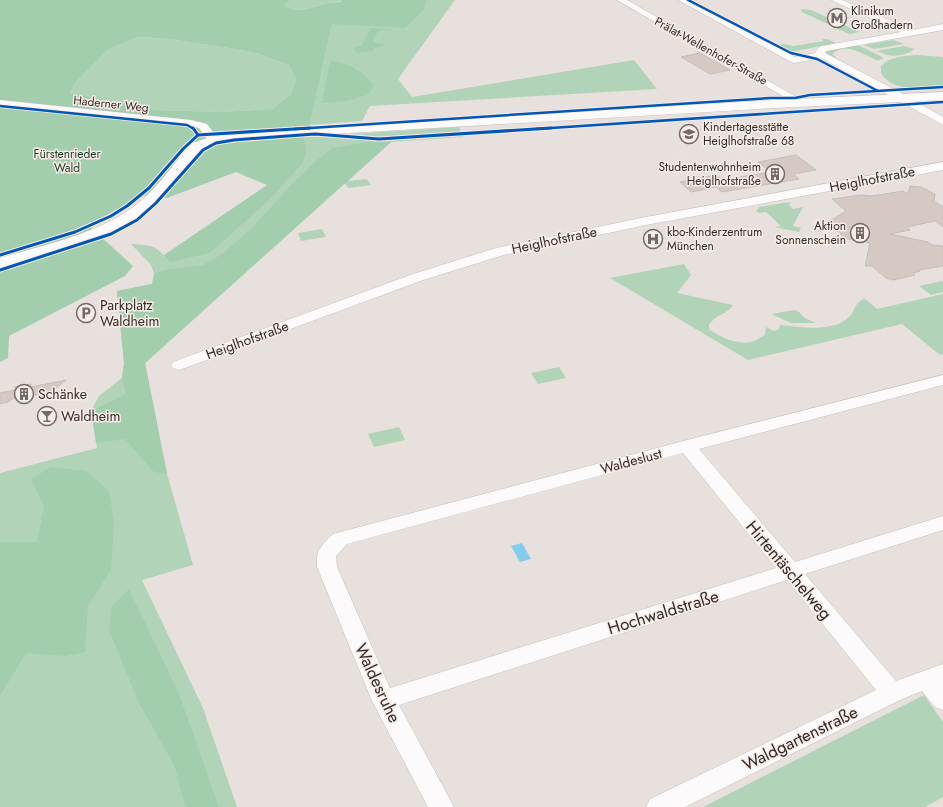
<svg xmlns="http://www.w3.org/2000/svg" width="943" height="807" font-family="Jost,sans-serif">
  <rect width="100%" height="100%" fill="#e8e0dd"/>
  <g fill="#b1d4b9">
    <path d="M293,0h48v1c-5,1 -11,2 -16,3 -15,3 -25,10 -40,2l2,-4z"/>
    <path d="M427,0h28l-57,79 14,18 222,-37 23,29 -287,17 -8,15 -52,4 22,-101h16l77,-15z"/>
    <path d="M801,9l10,1 49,22 -11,2 -47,-22z"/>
    <path d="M139,37l30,2 66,10 21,4 33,12 7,15 -6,15 -18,14 -52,3 -62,-2 -88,-16 5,-11 34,-34z"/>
    <path d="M822,39h5l9,4 -45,9 -14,-7 6,-1 11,2 30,-5z"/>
    <path d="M894,40l10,4 -30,5 -10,-4z"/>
    <path d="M858,45l26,13 -6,3c-13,-6 -33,-20 -46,-7l4,3 -3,1 -7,-4 1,-3z"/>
    <path d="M904,46l11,3c-13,8 -24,9 -38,2z"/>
    <path d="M917,55l26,2v28c-21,2 -49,9 -62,-12v-7c9,-10 24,-10 36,-11z"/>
    <path d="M459,127l4,10 -72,5 -43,39 19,-2 4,6 -23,3 -3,-5 -200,180 22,111 26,91 -51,15 61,128 34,99h-237v-334l97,-25 -6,-37 8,-15 23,-18 2,-15 -7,-72 35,-7 2,-10 -3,-9 -20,-21c22,1 25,1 39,19l40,-10 97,-104 -3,-12z"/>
    <path d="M790,202l1,1 -3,1 5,5 10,-2 -10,19 8,2 -2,4 -25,-5 7,-1 -15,-14 -7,1 -3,-2 3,-4z"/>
    <path d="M322,229l4,8 -25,4 -3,-8z"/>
    <path d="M684,264l7,11 -14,18 56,12c-6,10 -18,9 -24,20v4c10,8 29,16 42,13 5,-1 9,-5 14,-7l1,-8 8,4 5,-2 1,-4c21,2 52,8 69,-8 4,-3 5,-9 8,-13 2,-2 5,-4 7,-6l13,11 66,-15v60l-3,1 -38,-31 -154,36 -138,-82z"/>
    <path d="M942,281l1,1v10l-12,3 -12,-9z"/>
    <path d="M794,310l5,2 6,6 11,5h-25l-20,-9z"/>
    <path d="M559,367l7,11 -28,6 -7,-11z"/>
    <path d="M399,427l6,13 -31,7 -6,-13z"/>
    <path d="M924,695l19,27v75l-18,10h-222z"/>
  </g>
  <g fill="#a2ceae" fill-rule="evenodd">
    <path d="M0,0h293l-6,2 -2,4c15,8 25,1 40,-2 5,-1 11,-2 16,-2v-2h86l-2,9 -20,19 -73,-4 -22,101 -6,12 3,12 -5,15 -33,36 -59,53 -40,10 -6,-8 103,-70 -31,-13 -69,26 -28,-3 -21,14 -30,16 45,41 -8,10 -116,60 -1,22 -8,4zM139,37l30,2 66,10 21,4 33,12 7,15 -6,15 -18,14 -52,3 -62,-2 -88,-17 5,-10 34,-34z"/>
    <path d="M370,28l24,1 -16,2 -5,10 2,2 13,2 -14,3 -1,3 -16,2 -2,-2v-4l7,-1z"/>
    <path d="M330,61c22,2 31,10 44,25l-7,9 -20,6 -25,2z"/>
    <path d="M369,142h22l-246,221 22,111 -13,-2 -29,-33 -29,4 -5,-32 35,-17 -4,-16 2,-15 -7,-72 35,-7 2,-10 10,-4 39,-5 19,-11 29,-25 39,-43 26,-25 16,-13z"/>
    <path d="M51,467l35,4 23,20 5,33 -3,46 -23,36 -3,46 -19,4 -40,-3 -26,43v-154h37l7,-36 -13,-27z"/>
    <path d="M129,589l50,105 40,113h-34l-10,-40 -36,-64 -30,-73 2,-23z"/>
  </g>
  <path fill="#83ccec" d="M522,543l9,16 -11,3 -9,-16z"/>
  <g fill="#d6c9c4" stroke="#c4bebb">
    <path d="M700,53l30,17 -20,4 -29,-17z"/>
    <path d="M796,155l20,15 -23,4 6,5 -77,13 -6,-5 -25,5 -11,-10 36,-7 6,5 49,-8 -13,-10z"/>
    <path d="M910,186l11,1 14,7 -1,7 9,6v20l-8,-6 -28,6 3,3 -20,4 38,8 4,3 11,1v20l-24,4 1,1 -7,2 2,2 -22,5 -7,-2 -14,-12h-7l5,-23 -27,-5 -3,-6 -20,-5 26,-16 -14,-12 29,-4 11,1 31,-5 5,3z"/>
    <path d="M66,380l-19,15 -8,1 -8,-3v2l-16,2 -7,5 -8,2v-11l15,-3v-3l16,-3v3z"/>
  </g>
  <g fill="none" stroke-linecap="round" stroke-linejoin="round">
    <g stroke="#c4bebc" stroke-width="1">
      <g id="minor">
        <path d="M617,0h10l180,103 -1,2h-8z"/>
        <path d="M678,0h10l107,57 20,-4 4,-6 3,-1 79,-14 -70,-32h11l70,30 31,-6v6l-117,21 -1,2 67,35 51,29v8l-122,-67 -27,5 -3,-1z"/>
        <path d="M0,100l191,20 16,4 12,16 -2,2h-8l-10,-14 -8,-2 -191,-20z"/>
        <path d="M943,162v8l-297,55 -142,30 -81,25 -238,88 -6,2 -6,-2 -2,-3 2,-3 240,-88 83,-26 150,-31z"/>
        <path d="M943,375v10l-244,64 96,113 148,-46v14l-138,44 91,107 47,-17v46l-8,-3 -13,-16 -22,9 -215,107h-39l4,-8 226,-109 -89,-110 -388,125 55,102h-26l-56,-106 -55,-134c-1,-18 4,-21 16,-33l354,-94zM683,453l93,115 -386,120 -53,-121 -1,-11 11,-12z"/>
      </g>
    </g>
    <g stroke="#c4bebc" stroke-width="1">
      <path id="tertiary" d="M943,92v8l-168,8 -461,27 -99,9c-4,2 -9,3 -13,6 -18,14 -30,40 -48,56 -39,35 -104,50 -154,62v-10c49,-15 103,-24 143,-59 17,-15 30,-34 44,-51l6,-5 20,-7 101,-9 461,-27z"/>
    </g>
    <use href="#minor" fill="#fcfafa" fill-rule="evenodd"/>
    <use href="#tertiary" fill="#fcfafa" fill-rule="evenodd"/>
    <g stroke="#f9ebe6" stroke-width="4">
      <g id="cycleway-far1">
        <path d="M688,0l103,53 26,6 61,32"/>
        <path d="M0,106l187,19 7,4"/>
        <path d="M295,129l475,-31h25l15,-3 133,-8"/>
        <path d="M536,129l407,-27"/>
      </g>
    </g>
    <g stroke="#f9ebe6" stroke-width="5">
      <g id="cycleway">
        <path d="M193,128l5,7"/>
        <path d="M0,255l75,-23 36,-16 16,-10 22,-18 34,-39 15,-14 112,-7"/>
        <path d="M0,270l111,-36 26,-14 19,-17 47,-53 13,-7 18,-3 81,-6 64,5 172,-11"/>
      </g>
    </g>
    <use href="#cycleway-far1" stroke="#0057b8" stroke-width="2.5"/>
    <use href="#cycleway" stroke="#0057b8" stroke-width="3"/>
  </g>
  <defs>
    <g id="metro-ring" transform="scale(1)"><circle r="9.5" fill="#f9ebe6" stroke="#716a68" stroke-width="1.5"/><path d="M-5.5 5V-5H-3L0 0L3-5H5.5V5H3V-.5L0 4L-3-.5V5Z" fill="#716a68"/></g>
    <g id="school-ring" transform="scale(1)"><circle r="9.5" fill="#f9ebe6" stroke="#716a68" stroke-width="1.5"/><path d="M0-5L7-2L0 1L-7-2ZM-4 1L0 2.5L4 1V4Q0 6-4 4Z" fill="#716a68"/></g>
    <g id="building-ring" transform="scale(1)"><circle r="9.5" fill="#f9ebe6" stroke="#716a68" stroke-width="1.5"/><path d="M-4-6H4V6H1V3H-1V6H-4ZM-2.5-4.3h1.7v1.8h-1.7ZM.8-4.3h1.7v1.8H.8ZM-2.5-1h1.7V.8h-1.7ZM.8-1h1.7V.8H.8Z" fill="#716a68"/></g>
    <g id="hospital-ring" transform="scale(1)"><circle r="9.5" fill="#f9ebe6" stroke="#716a68" stroke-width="1.5"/><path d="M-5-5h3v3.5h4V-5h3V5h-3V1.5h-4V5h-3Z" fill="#716a68"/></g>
    <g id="parking-ring" transform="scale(1)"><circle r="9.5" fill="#f9ebe6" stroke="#716a68" stroke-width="1.5"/><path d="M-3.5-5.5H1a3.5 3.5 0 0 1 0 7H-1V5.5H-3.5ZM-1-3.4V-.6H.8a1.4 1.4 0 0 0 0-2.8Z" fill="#716a68"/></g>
    <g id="bar-ring" transform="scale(1)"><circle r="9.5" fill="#f9ebe6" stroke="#716a68" stroke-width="1.5"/><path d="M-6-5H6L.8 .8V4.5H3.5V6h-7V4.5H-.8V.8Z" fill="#716a68"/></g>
  </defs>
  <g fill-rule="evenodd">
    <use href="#metro-ring" x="837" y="18"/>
    <use href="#school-ring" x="689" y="134"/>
    <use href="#building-ring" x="775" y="174"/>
    <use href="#building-ring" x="860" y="233"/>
    <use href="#hospital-ring" x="653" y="239"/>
    <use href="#parking-ring" x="86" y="313"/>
    <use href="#building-ring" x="24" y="394"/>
    <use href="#bar-ring" x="47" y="416"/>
  </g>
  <g text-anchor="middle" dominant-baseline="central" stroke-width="3" stroke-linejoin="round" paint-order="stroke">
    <g font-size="12" fill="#312b29" stroke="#f9ebe6" text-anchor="start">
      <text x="851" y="11">Klinikum<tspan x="851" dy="14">Großhadern</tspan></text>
      <text x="703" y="127">Kindertagesstätte<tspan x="703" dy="14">Heiglhofstraße 68</tspan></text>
      <text x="761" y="167" text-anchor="end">Studentenwohnheim<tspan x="761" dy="14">Heiglhofstraße</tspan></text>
      <text x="846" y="226" text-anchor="end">Aktion<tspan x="846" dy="14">Sonnenschein</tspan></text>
      <text x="667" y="232">kbo-Kinderzentrum<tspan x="667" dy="14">München</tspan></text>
    </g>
    <g font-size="12" fill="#312b29" stroke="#f9ebe6">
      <text transform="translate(711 51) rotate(29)">Prälat-Wellenhofer-Straße</text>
      <text transform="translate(111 104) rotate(6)">Haderner Weg</text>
    </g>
    <g font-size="12" fill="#183d26" stroke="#f9ebe6">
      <text x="67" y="154">Fürstenrieder<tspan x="67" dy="14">Wald</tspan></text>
    </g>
    <g font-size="14" fill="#312b29" stroke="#f9ebe6">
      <text transform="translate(872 179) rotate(-11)">Heiglhofstraße</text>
      <text transform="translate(554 240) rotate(-12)">Heiglhofstraße</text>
      <text transform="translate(247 340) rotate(-20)">Heiglhofstraße</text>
      <text transform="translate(631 461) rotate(-15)">Waldeslust</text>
    </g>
    <g font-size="14" fill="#312b29" stroke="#f9ebe6" text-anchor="start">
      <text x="100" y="305">Parkplatz<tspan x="100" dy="16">Waldheim</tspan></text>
      <text x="38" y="394">Schänke</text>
      <text x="61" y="416">Waldheim</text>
    </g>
    <g font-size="17" fill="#312b29" stroke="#f9ebe6">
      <text transform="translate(789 570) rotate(50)">Hirtentäschelweg</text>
      <text transform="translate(663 612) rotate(-17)">Hochwaldstraße</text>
      <text transform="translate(378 683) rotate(65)">Waldesruhe</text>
      <text transform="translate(800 738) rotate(-26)">Waldgartenstraße</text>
    </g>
  </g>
</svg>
